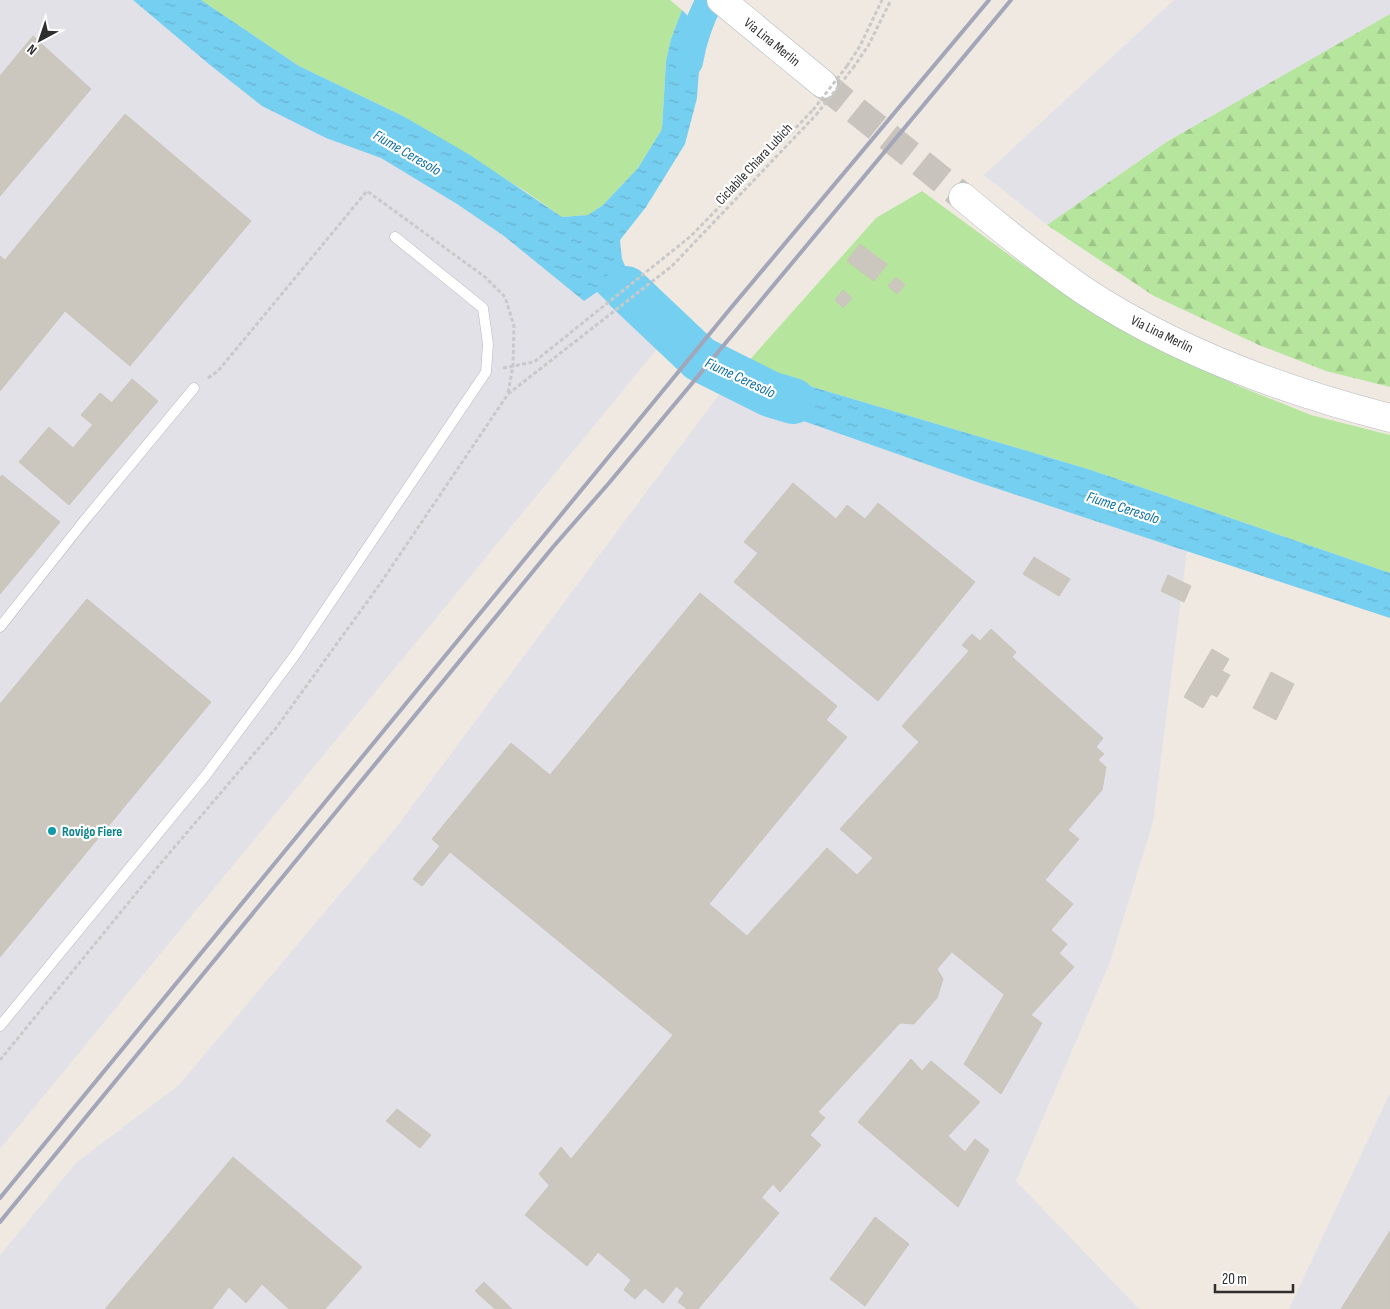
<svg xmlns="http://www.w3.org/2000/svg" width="1390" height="1309" font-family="'Sofia Sans Condensed',sans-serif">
  <defs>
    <pattern id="forest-firs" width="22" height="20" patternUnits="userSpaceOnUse" patternTransform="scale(1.25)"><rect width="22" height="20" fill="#b6e59e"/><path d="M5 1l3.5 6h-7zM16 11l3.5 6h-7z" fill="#9dc588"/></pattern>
    <pattern id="water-ripples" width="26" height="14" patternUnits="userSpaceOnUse" patternTransform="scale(1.25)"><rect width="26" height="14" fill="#75cff0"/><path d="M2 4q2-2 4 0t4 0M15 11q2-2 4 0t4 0" fill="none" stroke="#66b2ce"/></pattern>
  </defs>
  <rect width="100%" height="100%" fill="#efe9e1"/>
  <g fill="#e3e1e8">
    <path d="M0,0h133l77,65 52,41 64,32 55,20 76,46 47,32 93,55 60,58 -657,800z"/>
    <path d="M1174,0h216v14l-222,127 -121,84 -63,-50z"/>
    <path d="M721,392l256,90 210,69 -34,271 -43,140 -94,219 123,128h-1139v-54l76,-92 103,-78 216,-256z"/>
    <path d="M1390,1093v216h-101z"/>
  </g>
  <g fill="#b6e59e">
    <path d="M201,0h469l12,10 -11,29 -5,22 -4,68 -24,39 -35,37 -15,10 -26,2 -37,-26 -122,-75 -104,-50z"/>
    <path d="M922,191l98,72 113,74 108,50 70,28 79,20v138l-299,-103 -305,-91 -40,-15 130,-146z"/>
  </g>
  <path fill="url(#forest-firs)" d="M1390,14v373l-64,-16 -67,-26 -105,-49 -107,-71 121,-84z"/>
  <g fill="url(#water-ripples)">
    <path d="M133,0h68l98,66 104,50 67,39 92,62 26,-2 15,-10 35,-37 24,-39 4,-68 5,-22 11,-29 20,20 -5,68 -12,46 -39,63 -26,33 2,19 4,9 56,50 -25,31 -60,-57 -13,9 -80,-65 -47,-32 -76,-46 -55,-20 -64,-32 -52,-41z"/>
    <path d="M746,364l40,15 305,91 299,103v45l-413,-136 -256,-90z"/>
  </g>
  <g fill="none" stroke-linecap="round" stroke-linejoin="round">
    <path stroke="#75cff0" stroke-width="28" d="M689,62c4,-24 10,-41 21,-62"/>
    <path stroke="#75cff0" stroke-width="46" d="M626,289l74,70 70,35 23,7"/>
  </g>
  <g fill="#cbc7bf" stroke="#cbc5ba">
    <path d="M33,36l58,53 -91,107v-120z"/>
    <path d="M125,114l126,107 -121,145 -65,-55 -65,80v-135l5,4z"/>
    <path d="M860,244l27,20 -13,17 -27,-20z"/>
    <path d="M896,277l9,8 -8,9 -9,-8z"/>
    <path d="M843,290l9,8 -9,10 -8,-8z"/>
    <path d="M132,379l26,22 -89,104 -50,-43 30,-35 24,21z"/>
    <path d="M100,393l12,10 -19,22 -12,-10z"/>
    <path d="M2,475l58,47 -60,72v-116z"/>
    <path d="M793,483l43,36 11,-14 18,14 13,-16 97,79 -97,119 -144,-119 24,-29 -14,-11z"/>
    <path d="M1034,557l36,22 -11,17 -36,-22z"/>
    <path d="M1168,575l23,11 -7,16 -23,-11z"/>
    <path d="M700,593l137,113 -11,14 21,17 -138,167 38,32 80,-88 30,27 16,-17 -33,-29 79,-87 -17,-16 67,-75 -7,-6 10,-11 8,7 11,-12 25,23 -4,5 91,81 -7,9 8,7 -6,6 8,7 -4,23 -34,40 11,9 -34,41 28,24 -22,26 16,14 -37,43 -63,-53 -30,35 6,10 -6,19 -23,26 -14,-1 -44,-36 -234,285 -24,-20 -11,14 -62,-51 148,-180 -223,-183 -28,34 -9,-7 27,-33 -8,-7 79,-96 39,32z"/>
    <path d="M87,599l124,103 -211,255v-253z"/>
    <path d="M1212,649l17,10 -7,12 8,4 -13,22 -6,-3 -8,14 -19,-11z"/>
    <path d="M1271,672l23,12 -18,36 -23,-12z"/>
    <path d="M967,934l59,50 -15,16 -59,-48z"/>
    <path d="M1059,953l15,14 -43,48 -20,-15 15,-16 4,3z"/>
    <path d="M856,987l44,36 -82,89 7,6 -15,17 11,10 -41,47 -7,-8 -12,14 -8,-8 -90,113 -18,-15 -10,11 -11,-9 7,-10 -9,-8z"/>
    <path d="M1004,995l38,28 -41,71 -37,-30z"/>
    <path d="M911,1059l11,12 9,-10 49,41 -32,34 17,16 10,-13 14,11 -31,57 -100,-85z"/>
    <path d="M397,1109l34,26 -11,13 -34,-27z"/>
    <path d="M561,1147l10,12 -22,26 -10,-11z"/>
    <path d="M233,1157l129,110 -37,42h-36l-27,-25 -16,19 -17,-16 -17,22h-107z"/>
    <path d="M753,1190l26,23 -81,96h-11l-9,-7 6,-9 -8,-7z"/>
    <path d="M875,1217l34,27 -44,62 -35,-27z"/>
    <path d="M1390,1231v78h-49z"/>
    <path d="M484,1282l28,27h-17l-20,-18z"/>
  </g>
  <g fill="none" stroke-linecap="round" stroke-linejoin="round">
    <path stroke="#c8c4bd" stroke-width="28" stroke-dasharray="28 14" stroke-linecap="butt" d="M823,84l140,113"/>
    <g stroke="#b4b7c1" stroke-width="11">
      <g id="service">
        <path d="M0,627l84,-106 110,-133"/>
        <path d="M0,1026l206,-251 89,-120 191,-283 2,-28 -5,-36 -88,-71"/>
      </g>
    </g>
    <g stroke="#b4b7c1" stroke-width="29">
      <g id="secondary">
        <path d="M721,0l102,84"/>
        <path d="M963,197c38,32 78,64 120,93 90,60 202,101 307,128"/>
      </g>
    </g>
    <g stroke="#c9c9c9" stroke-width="3" stroke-dasharray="4 2.5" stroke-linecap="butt">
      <path d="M847,66l13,-20 22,-46"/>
      <path d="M853,68l15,-22 23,-46"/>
      <path d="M503,368l31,-6 157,-126 122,-126"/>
      <path d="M208,378l10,-7 149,-180 118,86 20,20 9,29 -1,40 -5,27"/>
      <path d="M0,1060l161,-197 115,-135 104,-144 128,-190 164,-128 144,-151"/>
    </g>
    <use href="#service" stroke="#fff" stroke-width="10"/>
    <use href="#secondary" stroke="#fff" stroke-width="28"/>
    <g stroke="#a3a6b8" stroke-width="4">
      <path d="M0,1198l730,-889 259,-309"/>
      <path d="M0,1222l553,-675 56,-64 402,-483"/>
    </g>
    <g stroke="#c9c9c9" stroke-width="3" stroke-dasharray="4 2.5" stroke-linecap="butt">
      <path d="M813,110l34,-44"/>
      <path d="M816,115l37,-47"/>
    </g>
  </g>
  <circle fill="#0f9aa8" stroke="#fff" stroke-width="2" cx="52" cy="831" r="5"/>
  <g text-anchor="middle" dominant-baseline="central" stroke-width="4.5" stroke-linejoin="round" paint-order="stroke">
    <g font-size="14" fill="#2e2e2e" stroke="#fff">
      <text transform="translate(772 42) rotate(39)">Via Lina Merlin</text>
      <text transform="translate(754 164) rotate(-47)">Ciclabile Chiara Lubich</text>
      <text transform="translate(1162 334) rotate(26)">Via Lina Merlin</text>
    </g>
    <g font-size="14" font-weight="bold" fill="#0d838f" stroke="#fff" text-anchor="start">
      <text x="62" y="831">Rovigo Fiere</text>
    </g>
    <g font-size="15" font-style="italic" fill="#0d6fa3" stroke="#fff">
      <text transform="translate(407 153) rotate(30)">Fiume Ceresolo</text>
      <text transform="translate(740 378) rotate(25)">Fiume Ceresolo</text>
      <text transform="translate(1123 508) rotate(18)">Fiume Ceresolo</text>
    </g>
  </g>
  <g transform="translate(40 40) rotate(220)" stroke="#ffffff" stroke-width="4" paint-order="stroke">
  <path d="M0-4L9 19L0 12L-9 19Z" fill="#2e2e2e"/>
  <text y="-8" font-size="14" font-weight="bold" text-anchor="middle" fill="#2e2e2e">N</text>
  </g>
  <path d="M1215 1284v8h78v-8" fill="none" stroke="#2e2e2e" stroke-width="2.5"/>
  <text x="1222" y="1284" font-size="15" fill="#2e2e2e" stroke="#ffffff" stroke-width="4" paint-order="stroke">20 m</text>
</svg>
